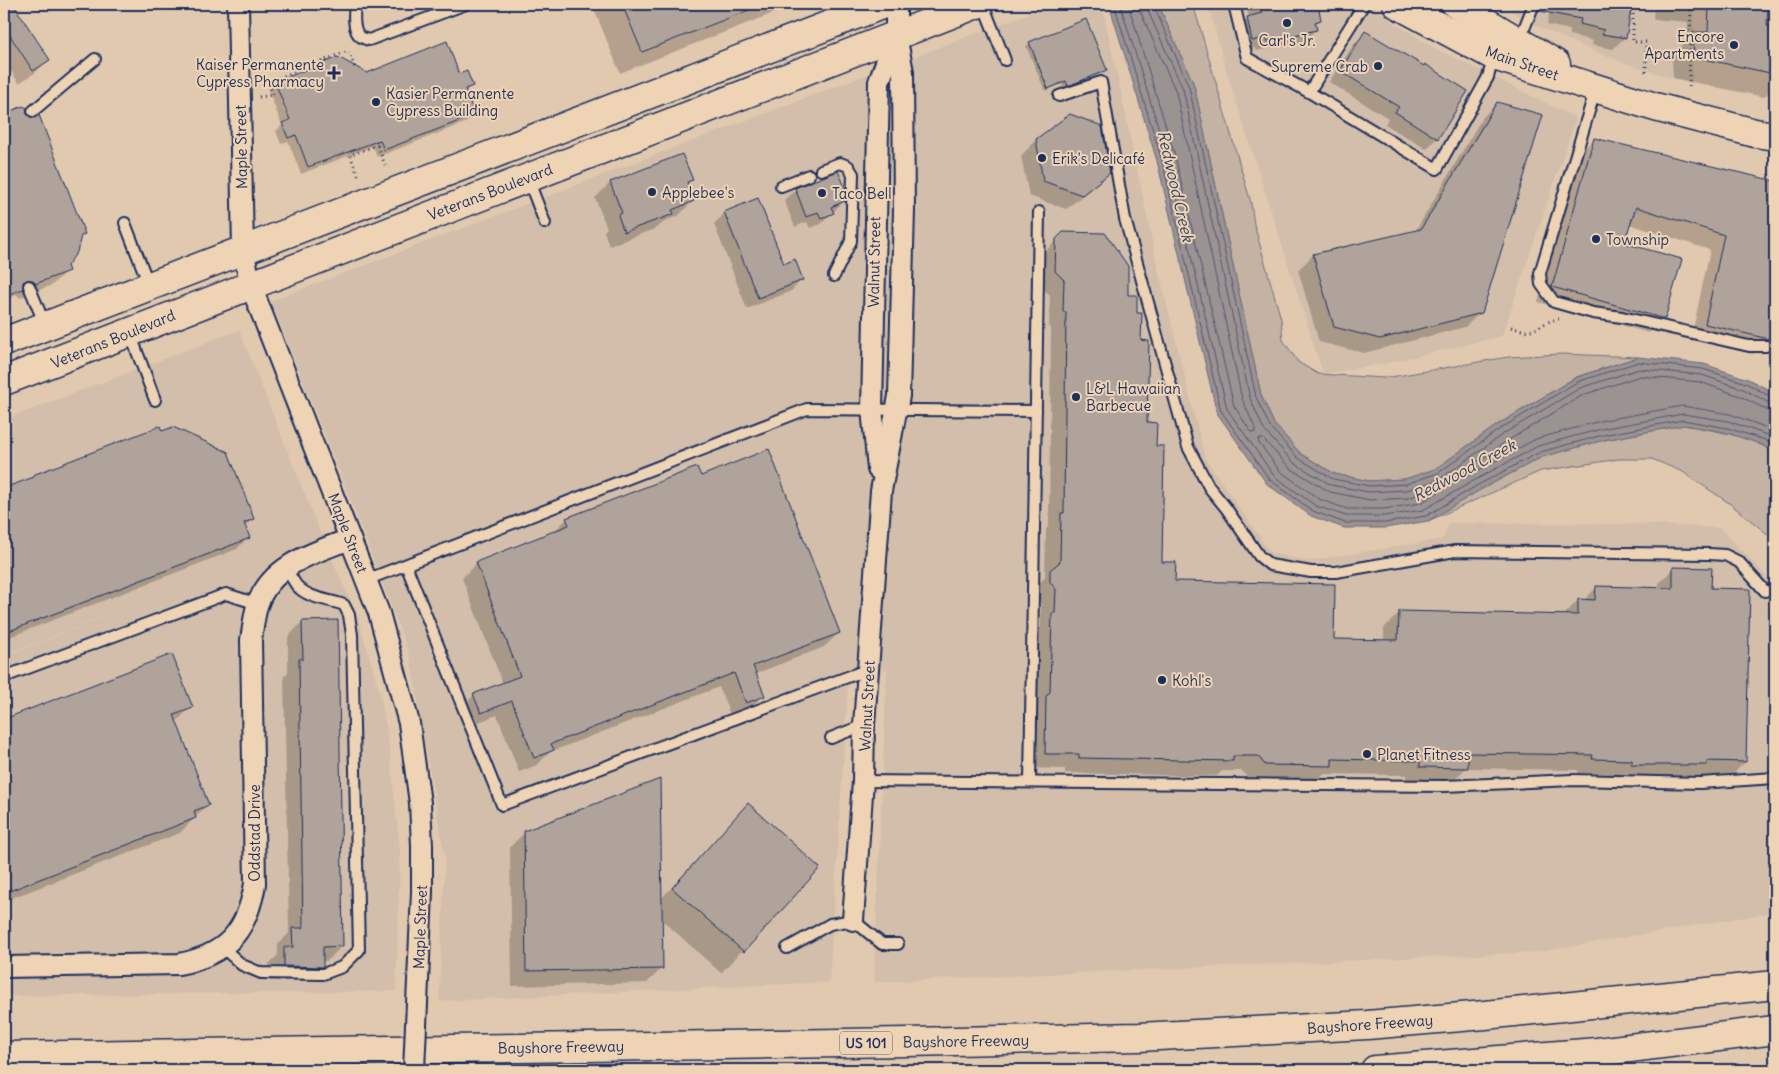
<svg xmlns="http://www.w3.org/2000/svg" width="1779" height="1074" font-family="Delius,sans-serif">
  <rect width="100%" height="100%" fill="#e1c9b0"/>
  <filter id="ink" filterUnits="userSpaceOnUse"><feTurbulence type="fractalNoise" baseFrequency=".02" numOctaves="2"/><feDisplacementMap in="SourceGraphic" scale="10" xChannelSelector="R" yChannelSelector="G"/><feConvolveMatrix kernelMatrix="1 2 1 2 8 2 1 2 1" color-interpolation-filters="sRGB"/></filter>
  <g filter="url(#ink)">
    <g fill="#d2beaa">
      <path d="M1053,4h49l57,269 46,185 66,95 36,8 136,-22 6,-16 193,1 78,4 38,39 17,21v324l-237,40 -664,30 13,-313 -39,17 -19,296 -390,19 6,-143 -35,-202 -56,-147 -83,-208z"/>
      <path d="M1208,4h162l28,21 33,21 145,72 -74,218 -114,27 -65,11 -97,-304z"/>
      <path d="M1499,4h195l-2,80 -47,-14 -47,-17 -63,-28z"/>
      <path d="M239,330l81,202 38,86 22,75 9,52 11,106 -4,140 -392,5v-340l182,-71 -182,70v-235z"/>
    </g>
    <g fill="#c4b2a3" stroke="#707080">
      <path d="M1158,4h35l58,199 3,21 27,95 2,21 15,22 20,12 67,4 123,-21 53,-3 77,3 -62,20 -79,48 -62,44 -30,10 -36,2 -34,-7 -34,-20 -27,-30 -13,-29 -67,-310z"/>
      <path d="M1684,425c31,6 64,10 91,28v87l-46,-37 -46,-31 -31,-13h-33l-78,12 -113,50 52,-31 62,-33 62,-17z"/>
    </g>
    <path fill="#9b9292" stroke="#686a7d" d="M1109,4h49l36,81 67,310 13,29 27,30 34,20 34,7 36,-2 30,-10 62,-44 78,-47 63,-21 66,7 44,15 27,14v60l-12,-8 -38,-13 -41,-7 -80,15 -62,17 -62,33 -52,31 -43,7h-41l-33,-12 -44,-32 -50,-71 -60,-252z"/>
    <g fill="#0003">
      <path d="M4,4h16l-5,5 33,51 -13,13 -16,10 -15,-22z"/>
      <path d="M592,4h205l-177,69z"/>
      <path d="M1246,4h70l4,16 -6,5 2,4 -12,12 -48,10 -1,-3 -14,3 -5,-22 13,-11z"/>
      <path d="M1551,4h80l-6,33 -12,12 -21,-4 1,-4 -23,-6v-5l-23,-5z"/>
      <path d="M1654,4h115v16h6v66l-11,11 -91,-19 -1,-23 15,-14 1,-19 -35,-3z"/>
      <path d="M1366,33l71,105 -11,11 -41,-25 3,-6 -59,-36 25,-38z"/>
      <path d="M1030,43l76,27 -4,3 -38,15 -2,-4 -17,7 -19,-45z"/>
      <path d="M367,74l104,12 -6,6 9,22 -7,8 -90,35 -4,-11 -72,28 -13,-33 -7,3 -5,-13 6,-6 -14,-35 8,-7z"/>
      <path d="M1497,103l-16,209 -16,15 -101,26 -45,-11 -21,-72 15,-15 102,-23 67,-114z"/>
      <path d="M23,107l61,127 -5,5 -13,27 1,4 -15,15 -32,13 -4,-4 -12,10v-189z"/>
      <path d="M1594,139l181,43v130l-7,27 -15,15 -62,-15 19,-89 -81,-26 -7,20 42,74 -15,15 -111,-31 41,-148z"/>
      <path d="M1036,140l73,32 -16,15 -27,22 -37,-13 -8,-40z"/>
      <path d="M682,155l9,25 -5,4 7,17 -15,15 -13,5 -8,7 -48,18 -5,-15 3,-3 -12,-30 15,-15z"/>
      <path d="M796,189l48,12 -23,23 -11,4 -3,-6 -12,5 -11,-27z"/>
      <path d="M725,213l77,67 -11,11 -44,18 -33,-85z"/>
      <path d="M1057,240l69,56 10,18 4,27 6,82 9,24 6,116 13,19 159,58 51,1v-13l15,-15 164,3 15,-16 5,1 13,-13 62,1 1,-6 15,-15 36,22 35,172 -15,15 -36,-1 -4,4 -72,-1v-5l-40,-1v-3l-112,-2 -14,14 -46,-1v-6l-83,-1 -7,7 -66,-1 -8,-9h-20l-5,5 -152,-3v-4l-35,-1 6,-60 2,-78 3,-3v-23l-5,-7v-10l9,-10 1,-48 3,-3 2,-199h-2l1,-32 -9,-8 1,-32z"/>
      <path d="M159,428l2,5 92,86 -9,8 4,10 -11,12 -233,90v-150z"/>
      <path d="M700,477l139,156 -15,14 -69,27 8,21 -15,15 -17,7 -12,-30 -169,65 -13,13 -18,7 -22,-57 -31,12 -7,-17 15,-15 29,-11 -41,-106 15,-15 75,-30 15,-14z"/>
      <path d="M302,622l40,324 -15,15h-6v5l-15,15h-36l-1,-17 9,-9v-11l11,-11 -5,-257 4,-4v-35z"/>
      <path d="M171,656l20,51 -15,15 32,82 -28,29 -176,68v-180z"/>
      <path d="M748,805l70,63 -97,105 -60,-54 1,49 -15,15 -135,3 -2,-139 15,-15 135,68 67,-73z"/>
    </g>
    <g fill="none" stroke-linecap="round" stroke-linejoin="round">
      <g stroke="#4e5773" stroke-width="1">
        <path d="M1114,4l48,156 59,251 49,69 43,31 32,12h40l41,-7 52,-31 62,-33 63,-17 80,-15 44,8 38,12 10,7"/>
        <path d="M1120,4l48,154 59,251 47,67 42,30 30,10h39l38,-6 52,-30 63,-34 63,-17 82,-15 45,7 39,14 8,5"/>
        <path d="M1128,4l47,152 59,250 17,26 3,1 2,-3 -14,-31 -66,-307 -35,-79 -1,-9"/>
        <path d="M1147,4l1,7 35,78 67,309 14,32 30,33 37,22 38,7 38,-2 33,-11 63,-45 77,-46 59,-19 63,6 41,14 26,14 6,1"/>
        <path d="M1153,4l36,83 67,310 14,30 28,31 35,21 36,7 37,-2 32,-11 62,-44 77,-47 61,-20 65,7 43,14 25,14h4"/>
        <path d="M1775,411l-8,-1 -27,-14 -40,-14 -60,-6 -57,19 -76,46 -47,33 -1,3 3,2 74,-40 64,-18 82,-15 48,8 45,17"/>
        <path d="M1259,439h4l27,29 40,24 40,8 38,-2 29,-10 3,3 -19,12 -37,6h-37l-28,-10 -39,-28 -21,-28z"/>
      </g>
    </g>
    <g fill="#b0a39c" stroke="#1b2f5e">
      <path d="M4,4h9l37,56 -17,11 -29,-45z"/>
      <path d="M622,4h140v1l-120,47z"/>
      <path d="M1260,4h58l3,16 -6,2 2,8 -50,11 -1,-4 -14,4 -5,-24 15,-4z"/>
      <path d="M1541,4h91l-6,34 -24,-4 2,-4 -24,-6 1,-5 -42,-8z"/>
      <path d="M1709,4h59l-1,22h8v48l-81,-17 -1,-25h15z"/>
      <path d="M1086,19l21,51 -39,16 -2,-5 -18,8 -19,-47z"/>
      <path d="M1365,31l59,35 1,-2 43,27 -30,48 -43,-27 4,-5 -59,-36z"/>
      <path d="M447,41l12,33 8,-3 6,15 -8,3 10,26 -91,35 -4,-10 -72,27 -12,-32 -8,3 -6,-15 8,-3 -15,-38 63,-25 29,16z"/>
      <path d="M1497,102l46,13 -61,198 -102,26 -46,-12 -21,-73 108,-25z"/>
      <path d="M23,106l4,2 -1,5 4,4 5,1 4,-3 46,119 -4,2 -4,16 -10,14 2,5 -34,13 -2,-4h-6l-4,2v7l-19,7v-182z"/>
      <path d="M1070,114l32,12 8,47 -28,22 -39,-14 -7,-42z"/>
      <path d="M1594,138l181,43v135l-6,23 -64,-15 19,-89 -88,-28 -12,36 58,16 -17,60 -113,-32z"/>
      <path d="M682,154l11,26 -6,2 7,19 -22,9 2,4 -50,18 -6,-17 4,-2 -12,-31z"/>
      <path d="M838,171l8,18 -1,12 -14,6 3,6 -7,3 -6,2 -3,-6 -12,5 -11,-29z"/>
      <path d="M758,198l26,66 11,-5 8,21 -45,18 -34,-86z"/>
      <path d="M1063,232l42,1 23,33v29h9v18h5l-1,27 8,1 -2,81 10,1 -1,23h8l-2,116h14l-1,19 160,3 -1,55 64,1 1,-29 179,4v-16l17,1 1,-14 77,2v-21l39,1 -1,20 39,1 -4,173 -39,-1v4h-75v-5l-40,-1 1,-4 -125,-2v15l-48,-1v-6l-88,-2v7l-67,-1 -7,-9h-25v5l-154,-3v-4h-34l1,-58 4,-4 2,-79h3l1,-24 -6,-7v-12l10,-8 1,-49h3l2,-201h-3l1,-32 -9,-9 1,-32z"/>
      <path d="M160,426l2,5 11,-4 55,25 26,67 -10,4 6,15 -246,95v-145l30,-11 -1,-2z"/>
      <path d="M769,449l71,184 -87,33 12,30 -19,7 -12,-30 -183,71 3,6 -20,8 -22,-57 -31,12 -8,-19 47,-18 -44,-114 93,-37 -3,-7 131,-51 4,9z"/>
      <path d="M338,620l5,326 -20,1v20l-39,-1v-19h9l-1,-19h11l-4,-269h4l-1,-38z"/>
      <path d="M172,654l21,54 -19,7 35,90 -15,6 2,7 -192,75v-174z"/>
      <path d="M660,779l3,190 -137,2 -2,-140z"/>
      <path d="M748,803l72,65 -76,84 -72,-64z"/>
    </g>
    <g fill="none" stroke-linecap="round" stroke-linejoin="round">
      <g stroke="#1b2f5e" stroke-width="14">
        <g id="lane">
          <path d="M355,4c-1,9 -3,27 6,33 0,1 8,3 8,3l97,-36"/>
          <path d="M983,4l22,56"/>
          <path d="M1234,4l13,54 62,34 128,77 51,-92 6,-21"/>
          <path d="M1519,41l15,-37"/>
          <path d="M1596,88l-56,185 1,11 13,18 39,11 29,4 127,29h17"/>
          <path d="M1309,92l55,-88"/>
          <path d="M1059,96l42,-14 24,137 63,228 21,40 17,21 33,48 11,9 41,7h25l119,-21 254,3 16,1 14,7 26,29"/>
          <path d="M33,111l62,-52"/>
          <path d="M821,170l19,-7 8,3 5,8 -2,67 -17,35"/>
          <path d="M528,179l17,44"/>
          <path d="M781,186l28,-11"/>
          <path d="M125,223l24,62"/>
          <path d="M29,286l16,39"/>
          <path d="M130,333l25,67"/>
          <path d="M406,565l96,240 367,-136"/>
          <path d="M366,580l441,-171 229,2"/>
          <path d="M4,677l222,-83 32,10"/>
          <path d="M831,738l33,-13"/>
          <path d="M863,781l582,5 127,-6 128,3 75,-5"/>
          <path d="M1030,782l9,-570"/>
          <path d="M222,947l20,18 19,8 62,1 19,-7 17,-17 -7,-315 -3,-20 -5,-10c-16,-6 -35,-6 -47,-19 -4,-5 -7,-12 -11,-17"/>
          <path d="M787,948l43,-24 23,-4 29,24h16"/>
        </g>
      </g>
      <g stroke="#1b2f5e" stroke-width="24">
        <g id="street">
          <path d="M238,4l5,246 8,36 128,327 30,110 11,80 2,43v46l-5,111"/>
          <path d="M878,469l-6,-60 7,-327 17,-47"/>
          <path d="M853,920l10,-139 1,-56 17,-234 18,-95 5,-186 -1,-138 -7,-37v-31"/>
          <path d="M4,967l175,-3c47,-9 68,-32 76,-80l-4,-244c2,-12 3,-23 6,-34 13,-41 58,-54 93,-67"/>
        </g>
      </g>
      <g stroke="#1b2f5e" stroke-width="31">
        <g id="secondary">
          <path d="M1397,4l97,52 161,51 100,26 20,3"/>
          <path d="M1456,4l100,60"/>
        </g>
      </g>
      <g stroke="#1b2f5e" stroke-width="31">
        <g id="primary">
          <path d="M4,342l880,-338"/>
          <path d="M4,381l973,-377"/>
        </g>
      </g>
      <g stroke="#1b2f5e" stroke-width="31">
        <g id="highway">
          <path d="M4,1056l904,-14 231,-5 228,-12 118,-10 290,-30"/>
          <path d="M1375,1070l222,-18 178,-22"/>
        </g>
      </g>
      <g stroke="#1b2f5e" stroke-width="3" stroke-dasharray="1 4" stroke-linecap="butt">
        <path d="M1633,4v38h13v31"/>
        <path d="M1689,86l2,-82"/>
        <path d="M259,97l14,-2 -5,-13 80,-31 7,17"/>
        <path d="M376,141l9,24"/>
        <path d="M358,175l-8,-20 28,-10"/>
        <path d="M1511,327c28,10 26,-5 48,-8"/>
      </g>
      <use href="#lane" stroke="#eed3b5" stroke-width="10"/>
      <use href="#street" stroke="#eed3b5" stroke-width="20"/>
      <use href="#secondary" stroke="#eed3b5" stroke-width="28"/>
      <use href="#primary" stroke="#eed3b5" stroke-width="28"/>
      <use href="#highway" stroke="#eed3b5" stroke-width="28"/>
      <g stroke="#1b2f5e" stroke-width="24" stroke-linecap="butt">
        <path id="street-bridge" d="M414,1070l3,-67"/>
      </g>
      <use href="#street-bridge" stroke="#eed3b5" stroke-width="20"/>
    </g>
  </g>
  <g fill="#1b2f5e" stroke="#eed3b5" stroke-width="2">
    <circle cx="1287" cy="23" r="5"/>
    <circle cx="1734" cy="45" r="5"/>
    <circle cx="1378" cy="66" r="5"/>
    <path d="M331.5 65.5h5v5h5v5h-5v5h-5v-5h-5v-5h5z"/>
    <circle cx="376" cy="102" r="5"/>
    <circle cx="1042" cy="158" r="5"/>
    <circle cx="652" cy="192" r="5"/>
    <circle cx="822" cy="193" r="5"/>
    <circle cx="1596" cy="239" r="5"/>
    <circle cx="1076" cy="397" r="5"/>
    <circle cx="1162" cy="680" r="5"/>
    <circle cx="1367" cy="754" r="5"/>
  </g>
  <g text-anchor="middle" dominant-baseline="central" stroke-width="4" stroke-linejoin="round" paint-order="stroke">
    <rect fill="#eed3b5" stroke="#5a6078" stroke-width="1" x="840" y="1031.5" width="52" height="23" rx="4"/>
    <g font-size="14" font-weight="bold" fill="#1b2f5e">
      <text x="866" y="1043">US 101</text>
    </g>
    <g font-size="15" fill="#1b2f5e" stroke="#eed3b5" text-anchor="start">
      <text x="1724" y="36" text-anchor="end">Encore<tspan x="1724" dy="17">Apartments</tspan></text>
      <text x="1287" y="40" text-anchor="middle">Carl's Jr.</text>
      <text x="324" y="64" text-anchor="end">Kaiser Permanente<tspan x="324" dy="17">Cypress Pharmacy</tspan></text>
      <text x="1368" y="66" text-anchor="end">Supreme Crab</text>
      <text x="386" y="93">Kasier Permanente<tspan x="386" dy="17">Cypress Building</tspan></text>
      <text x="1052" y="158">Erik's Delicafé</text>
      <text x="662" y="192">Applebee's</text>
      <text x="832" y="193">Taco Bell</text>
      <text x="1606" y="239">Township</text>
      <text x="1086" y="388">L&amp;L Hawaiian<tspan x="1086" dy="17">Barbecue</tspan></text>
      <text x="1172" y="680">Kohl's</text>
      <text x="1377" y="754">Planet Fitness</text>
    </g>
    <g font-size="15" fill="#1b2f5e" stroke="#eed3b5">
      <text transform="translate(1522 63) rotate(19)">Main Street</text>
      <text transform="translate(241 147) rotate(-91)">Maple Street</text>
      <text transform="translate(490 192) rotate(-21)">Veterans Boulevard</text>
      <text transform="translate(874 262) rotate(-89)">Walnut Street</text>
      <text transform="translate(113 339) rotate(-22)">Veterans Boulevard</text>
      <text transform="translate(348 533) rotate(69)">Maple Street</text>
      <text transform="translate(867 706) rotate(-87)">Walnut Street</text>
      <text transform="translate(254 833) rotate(-90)">Oddstad Drive</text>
      <text transform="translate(420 927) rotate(-88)">Maple Street</text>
      <text transform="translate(1370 1024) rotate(-4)">Bayshore Freeway</text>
      <text transform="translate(966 1041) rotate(-1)">Bayshore Freeway</text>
      <text transform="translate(561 1047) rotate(-1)">Bayshore Freeway</text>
    </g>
    <g font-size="16" font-style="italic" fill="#354368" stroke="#eed3b5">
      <text transform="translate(1176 186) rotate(77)">Redwood Creek</text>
      <text transform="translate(1464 470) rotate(-28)">Redwood Creek</text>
    </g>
  </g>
  <rect width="1779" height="1074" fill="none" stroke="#eed3b5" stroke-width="20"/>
  <rect x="10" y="10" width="1759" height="1054" fill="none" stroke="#1b2f5e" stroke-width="2" filter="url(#ink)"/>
</svg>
